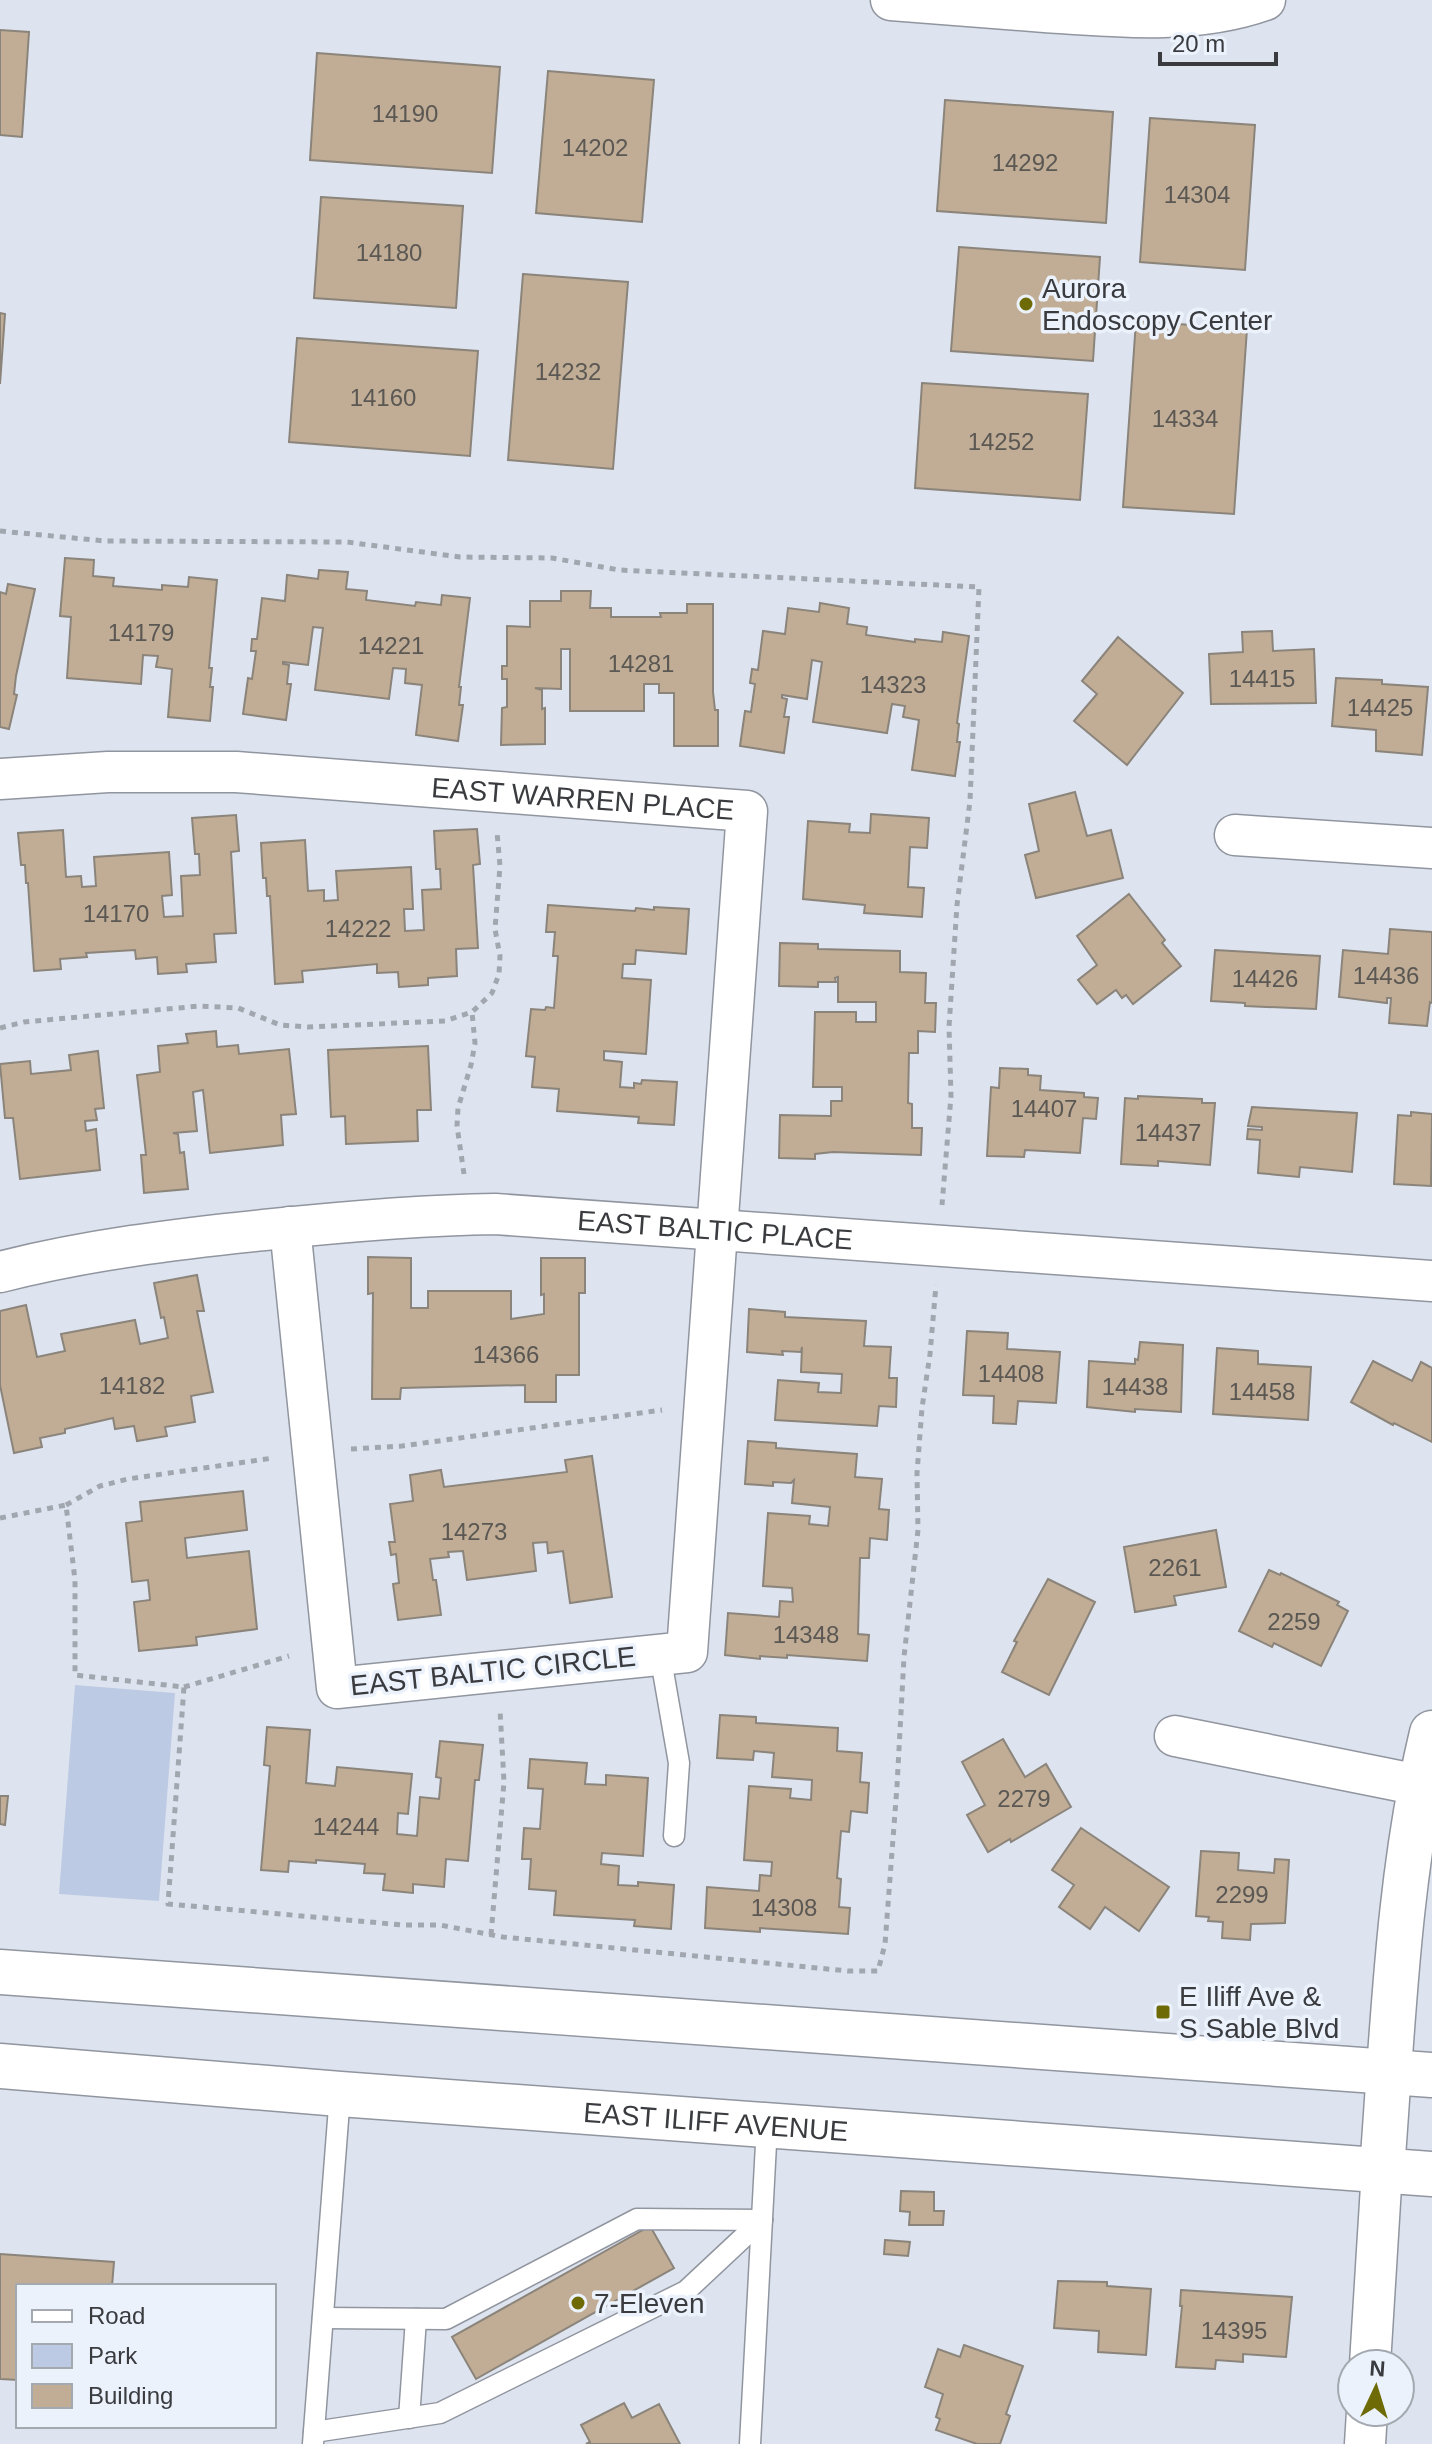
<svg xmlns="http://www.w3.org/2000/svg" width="1432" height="2444" font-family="Helvetica,sans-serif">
  <rect width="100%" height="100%" fill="#dee4ef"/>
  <path fill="#bdcae3" d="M75,1685l100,8 -16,208 -100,-7z"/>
  <g fill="#c1ad95" stroke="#8b847b" stroke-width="2">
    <path d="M0,30l29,2 -7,105 -22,-2z"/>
    <path d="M317,53l183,14 -8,106 -182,-13z"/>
    <path d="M548,71l106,9 -12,142 -106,-9z"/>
    <path d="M945,100l168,12 -7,111 -169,-12z"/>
    <path d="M1150,118l105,7 -10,145 -105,-8z"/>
    <path d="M321,197l142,9 -7,102 -142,-10z"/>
    <path d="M959,247l141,10 -7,104 -142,-10z"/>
    <path d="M523,274l105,8 -15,187 -105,-9z"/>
    <path d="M0,313l5,1 -5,70z"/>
    <path d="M1136,321l111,8 -13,185 -111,-7z"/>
    <path d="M297,338l181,13 -8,105 -181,-14z"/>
    <path d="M922,383l166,11 -8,106 -165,-12z"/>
    <path d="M65,558l29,2 -1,16 21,2 -1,8 49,4v-5l26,2 1,-10 28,3 -8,88h3l-2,19h3l-3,34 -42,-4 4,-48 -16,-2 2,-11 -15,-1 -2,29 -74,-6 4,-61 -11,-1z"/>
    <path d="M319,570l29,2 -2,17 21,2 -1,9 49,6 1,-4 25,3 1,-10 28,3 -11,89h2l-2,18h4l-5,36 -42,-6 6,-50 -17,-2 1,-14 -13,-1 -4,31 -74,-9 8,-62 -10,-1 -5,38 -25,-3v2l6,1 -2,19h4l-5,36 -43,-6 5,-36 4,1 4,-28h-5l1,-12h5l5,-41 23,3 2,-26 31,4z"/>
    <path d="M8,584l27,5 -19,87 -2,18 3,1 -8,34 -9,-2v-135l6,2z"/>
    <path d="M561,591h30l-1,17h21v9h50l-1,-4h27v-9h26v88l2,18h3v36h-44v-53h-15v-9h-15v27h-74v-62h-9v40l-26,-1 7,2v19l3,-1v36l-44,1 1,-37 5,-1v-28h-5v-13h5v-40l23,1v-26h31z"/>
    <path d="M820,603l29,5 -2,16 20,3 -1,8 49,7v-3l27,3 1,-10 26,4 -12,87 2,1 -2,18h3l-5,34 -43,-6 7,-50 -16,-3 2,-11 -13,-2 -5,29 -74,-11 9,-60 -10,-2 -5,39 -25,-4v3l5,1 -3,18h5l-5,36 -44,-7 5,-35 6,1 4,-28 -5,-1 2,-14 6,1 5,-39 22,3 3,-26 31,4z"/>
    <path d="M1272,631l1,20 41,-2 2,54 -105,1 -2,-50 34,-2 -1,-20z"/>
    <path d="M1118,637l65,56 -56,72 -53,-44 23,-27 -15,-13z"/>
    <path d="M1336,678l46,2v4l46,3 -6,68 -46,-4v-21l-44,-4z"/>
    <path d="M1075,792l12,44 24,-6 12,48 -87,20 -11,-43 14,-4 -10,-47z"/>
    <path d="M871,814l58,4 -2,30 -17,-1 -2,40 16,1 -2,29 -58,-4 1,-8 -62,-6 5,-78 42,3 -1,8 21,1z"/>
    <path d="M236,815l3,36 -8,1 5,81 -22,1 2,28 -30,2 1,8 -29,2 -1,-17 -21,2 -1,-9 -49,3 1,4 -27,2 1,10 -27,2 -6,-88h-2l-1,-18h-4l-3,-32 45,-3 3,47 15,-1 1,11 14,-1 -2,-29 75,-5 3,43 -10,1 2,21 19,-1 -2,-40 19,-1 -1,-21h-4l-3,-36z"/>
    <path d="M477,829l3,35 -7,1 5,83 -22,1 1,27 -29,2v7l-29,2 -1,-15 -21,1v-9l-75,7 1,11 -28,2 -5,-88h-3l-1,-18h-3l-2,-35 44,-3 3,51 16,-1v11l14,-1 -2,-29 75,-4 2,42h-9l1,22 19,-1 -2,-40 19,-1 -1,-20h-4l-2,-38z"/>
    <path d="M1129,894l36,46 -3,3 19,23 -48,38 -7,-9 -4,3 -6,-8 -19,14 -19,-24 19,-15 -20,-29z"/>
    <path d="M548,905l87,6 1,-3 18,2v-3l35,2 -3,45 -50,-4 -1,14h-12l-1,14 29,2 -5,74 -42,-3v9l18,2 -2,25 14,1v-5l7,1 1,-4 35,2 -3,43 -36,-2 1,-6 -82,-6 2,-22 -27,-2 3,-30 -9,-1 5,-47 14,1 1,-3 8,1 4,-52h-5l2,-24h-9z"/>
    <path d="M1390,929l42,3v71l-2,-1 -3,24 -38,-3 2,-25h-4v5l-48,-6 4,-47 45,4z"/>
    <path d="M780,943l38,1v5l82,2v21l26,1 -1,30h11l-1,29 -17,-1v22h-9l-1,50 4,1v24h10l-1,27 -88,-3 -18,2v5l-36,-1 1,-43 51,1v-15h11v-14h-29l2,-75h41v10h20v-20h-38v-25l-3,1 1,4h-18v5l-39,-1z"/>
    <path d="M1215,950l105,6 -4,53 -71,-3v-3l-34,-2z"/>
    <path d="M216,1031l1,16 21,-2 1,9 50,-5 7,65 -15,1 2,30 -73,8 -7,-63 -10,2 4,39 -24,2 5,1 2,19 4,-1 4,37 -44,4 -3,-38h5l-9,-80 23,-3 -2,-26 30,-3 -2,-9z"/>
    <path d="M428,1046l3,64h-14l1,31 -72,3 -1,-28 -14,1 -3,-67z"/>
    <path d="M98,1051l6,57 -9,1 2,11 -12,1 1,10 10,-2 4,41 -80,9 -7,-61h-8l-5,-54 30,-3 1,13 40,-4 -2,-15z"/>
    <path d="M1000,1068l28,1v6l13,1 -1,14 44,3v4l14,1 -2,21 -13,-1 -3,35 -55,-3 -1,7 -37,-1 4,-69 8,1z"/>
    <path d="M1138,1096l64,3v4h13l-5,62 -52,-4v5l-37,-2 4,-66 13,1z"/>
    <path d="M1252,1107l105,6 -5,59 -52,-5 -1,10 -41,-4 2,-33 -13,-1 1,-10 14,1v-3l-14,-1z"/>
    <path d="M1411,1112l21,2 -1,72 -37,-2 4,-69 13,1z"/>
    <path d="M368,1257l43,1v50h17v-17h83v28l33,-5v-20l-3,1v-37h44v35h-6v82h-23v27h-31v-17l-124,3 -1,11h-28l1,-106 -5,1z"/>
    <path d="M197,1275l7,36h-7l16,81 -22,4 4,26 -30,5 2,9 -30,5 -3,-15 -19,3 -2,-11 -48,11v4l-25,5 2,9 -28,6 -14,-68v-74l26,-6 11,52 28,-6 -4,-17 74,-14 5,24 28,-6 -4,-21 -3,1 -7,-35z"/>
    <path d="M749,1309l36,3v5l81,4 -2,25 27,1 -2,31h8l-1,29 -17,-1 -2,20 -102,-6 3,-40 41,3 -1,9 23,1 1,-19 -41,-2 1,-25 -1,5 -19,-1 1,4 -36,-3z"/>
    <path d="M967,1331l41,2 -1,16 53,3 -4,51 -38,-2 -2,23 -23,-1 1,-27 -31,-1z"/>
    <path d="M1140,1342l43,3 -2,67 -46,-3v3l-48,-5 2,-46 46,3v-5l3,1z"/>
    <path d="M1217,1348l41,3v13l53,3 -3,53 -95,-6z"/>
    <path d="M1373,1361l39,20 9,-19 11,6v74l-38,-19 -1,2 -42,-23z"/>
    <path d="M748,1441l28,2v5l81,6 -2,23 27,2 -3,30 10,1 -2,30 -17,-2 -1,20h-9l-2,76 11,1 -2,26 -80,-6v3l-27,-2v3l-35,-4 3,-42 51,4 1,-16 13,1 -1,-14 -29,-2 5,-73 42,3 -1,8 19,2 2,-19 -38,-4 2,-23 -3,3 -18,-1v4l-28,-2z"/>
    <path d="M592,1456l20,141 -42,6 -7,-52 -15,2 -1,-11 -14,1 3,28 -69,9 -4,-29 -15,1 1,5 -19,2 3,21h3l5,35 -43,5 -5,-36 6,-1 -3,-29 -5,1 -2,-13h6l-5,-38 23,-3 -3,-26 31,-5 3,17 123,-15 -2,-12z"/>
    <path d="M243,1491l4,39 -62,8 2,20 62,-7 8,78 -61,8 1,8 -58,6 -5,-49 16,-2 -2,-20 -16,2 -6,-59 16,-2 -2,-19z"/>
    <path d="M1216,1530l10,57 -52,9 2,9 -41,7 -11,-65z"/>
    <path d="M1269,1570l11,5 1,-2 58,29 -2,3 11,6 -27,55 -47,-23 -2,4 -33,-16z"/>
    <path d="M1048,1579l47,23 -46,93 -47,-23 15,-30 -3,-1z"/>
    <path d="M720,1715l36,2v6l82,5 -1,23 25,2 -2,29 9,1 -2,30 -16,-2 -2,21 -8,-1 -4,47 4,1 -2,28 11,1 -2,26 -88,-6v4l-55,-4 2,-41 52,4 1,-16 11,1 1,-14 -28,-2 5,-74 42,3 -1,9 21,2 1,-20 -40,-3 2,-24 -20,-2 -1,9 -36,-2z"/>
    <path d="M267,1727l43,3 -4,53 29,3 2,-19 75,7 -4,40 -10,-1 -1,21 20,2 3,-39 19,2 2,-21 -5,-1 4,-36 43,4 -4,35h-4l-7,81 -22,-2 -2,28 -31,-3v9l-30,-3 2,-16 -21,-1 1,-9 -49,-4v3l-27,-2 -1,11 -27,-2 9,-104 -6,-1z"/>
    <path d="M1003,1739l22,38 21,-13 25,43 -60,35 -1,-3 -22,13 -21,-37 18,-10 -23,-43z"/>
    <path d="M530,1759l57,4 -2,21 21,1v-10l42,3 -5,78 -41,-3 -1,11 18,2 -1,19 20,1v-4l36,3 -3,44 -37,-3 1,-6 -81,-5 2,-24 -27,-2 2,-30h-9l2,-31 16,1 3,-40 -15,-1z"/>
    <path d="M0,1796h8l-3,29 -5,-1z"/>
    <path d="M1081,1828l88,59 -30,44 -34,-24 -15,22 -31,-22 15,-22 -22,-15z"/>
    <path d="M1201,1851l38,2 -1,17 36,3 1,-14 14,1 -4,63 -34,1 -1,16 -28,-2 1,-16 -15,-1 1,-4 -13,-1z"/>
    <path d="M901,2191l33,1v19h10l-1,14h-34l1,-13 -10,-1z"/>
    <path d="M650,2226l24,42 -198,111 -24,-42z"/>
    <path d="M885,2240l25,2 -2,14 -24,-2z"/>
    <path d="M0,2254l114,8 -2,24h-94v94l-18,-1z"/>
    <path d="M1058,2281l49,1v4l44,3 -5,66 -48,-3 1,-21 -45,-3z"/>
    <path d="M1181,2290l111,7 -6,60 -43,-3v8l-27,-2 -1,9 -39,-2 6,-61h-2z"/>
    <path d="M964,2345l59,21 -17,48 4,2 -10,28h-23l-41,-14 4,-11 -4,-2 7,-23 -18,-7 13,-38 22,8z"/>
    <path d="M624,2403l8,15 27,-14 21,40h-94l4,-2 -9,-17z"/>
  </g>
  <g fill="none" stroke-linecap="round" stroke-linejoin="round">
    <g stroke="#90959f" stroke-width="23">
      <g id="lane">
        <path d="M660,1654l19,109 -5,73"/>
        <path d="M323,2318l123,1 191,-100 125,1"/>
        <path d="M409,2418l7,-99"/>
        <path d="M314,2432l126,-19 246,-122 76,-71"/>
        <path d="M313,2444l27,-350"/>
        <path d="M750,2444l17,-319"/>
      </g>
    </g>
    <g stroke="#90959f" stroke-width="43">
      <g id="street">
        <path d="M891,0c52,4 103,8 154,12 72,5 150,13 220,-12"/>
        <path id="s1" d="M0,779l108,-7h128l511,39 -60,841 -350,36 -47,-461"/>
        <path d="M1235,835l197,13"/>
        <path id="s2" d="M0,1272c87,-22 175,-33 264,-42 77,-8 154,-15 231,-16l937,67"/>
        <path d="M1175,1736l244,49"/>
        <path d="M1370,2364l12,-194"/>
        <path d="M1365,2444l2,-32"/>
      </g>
    </g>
    <g stroke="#90959f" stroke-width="47">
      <path id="secondary" d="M1382,2170c11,-145 16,-295 50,-437"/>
    </g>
    <g stroke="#90959f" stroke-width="47">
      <g id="primary">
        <path d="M0,1972l1432,103"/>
        <path id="s3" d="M0,2066l340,28 1092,80"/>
      </g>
    </g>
    <g stroke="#a2a7af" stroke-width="5" stroke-dasharray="6 6" stroke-linecap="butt">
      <path d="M0,531l105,10 242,1 113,15 92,1 67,12 360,17 -9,214 -13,104 -8,122 2,69 -9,109"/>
      <path d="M0,1028l24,-6 176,-16 38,2 42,17 28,2 137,-6 27,-9 20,-19 7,-19 1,-18 -5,-27 5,-63 -3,-34"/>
      <path d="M464,1174l-7,-48 1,-18 13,-43 4,-22 -3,-31"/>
      <path d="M351,1449l51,-3 260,-36"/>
      <path d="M66,1505l34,-19 28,-7 145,-21"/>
      <path d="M0,1518l66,-13 9,75v95l109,12 -16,217 235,21h37l63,12 345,34h30l7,-27 12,-158 7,-129 14,-127 -1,-57 5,-65 8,-54 6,-69"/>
      <path d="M184,1687l105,-31"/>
      <path d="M491,1935l13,-153 -4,-72"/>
    </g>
    <use href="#lane" stroke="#fff" stroke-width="20"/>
    <use href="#street" stroke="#fff" stroke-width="40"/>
    <use href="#secondary" stroke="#fff" stroke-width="44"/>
    <use href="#primary" stroke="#fff" stroke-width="44"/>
  </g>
  <g fill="#6e6b07" stroke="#ecf2fc" stroke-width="3">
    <circle cx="1026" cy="304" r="8"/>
    <rect x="1155" y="2004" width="16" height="16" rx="4"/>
    <circle cx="578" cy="2303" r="8"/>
  </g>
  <g text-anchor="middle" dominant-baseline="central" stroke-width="7" stroke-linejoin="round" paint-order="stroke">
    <g font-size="24" fill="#5b5854">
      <text x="405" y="113">14190</text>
      <text x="595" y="147">14202</text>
      <text x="1025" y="162">14292</text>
      <text x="1197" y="194">14304</text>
      <text x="389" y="252">14180</text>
      <text x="568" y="371">14232</text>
      <text x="383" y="397">14160</text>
      <text x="1185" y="418">14334</text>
      <text x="1001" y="441">14252</text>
      <text x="141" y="632">14179</text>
      <text x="391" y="645">14221</text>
      <text x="641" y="663">14281</text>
      <text x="1262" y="678">14415</text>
      <text x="893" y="684">14323</text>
      <text x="1380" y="707">14425</text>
      <text x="116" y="913">14170</text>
      <text x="358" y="928">14222</text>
      <text x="1386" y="975">14436</text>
      <text x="1265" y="978">14426</text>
      <text x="1044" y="1108">14407</text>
      <text x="1168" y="1132">14437</text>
      <text x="506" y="1354">14366</text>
      <text x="1011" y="1373">14408</text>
      <text x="132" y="1385">14182</text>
      <text x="1135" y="1386">14438</text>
      <text x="1262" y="1391">14458</text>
      <text x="474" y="1531">14273</text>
      <text x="1175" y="1567">2261</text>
      <text x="1294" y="1621">2259</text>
      <text x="806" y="1634">14348</text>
      <text x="1024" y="1798">2279</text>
      <text x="346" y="1826">14244</text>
      <text x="1242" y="1894">2299</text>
      <text x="784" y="1907">14308</text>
      <text x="1234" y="2330">14395</text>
    </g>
    <g font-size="28" fill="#393b3f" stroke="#ecf2fc" text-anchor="start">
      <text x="1042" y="288">Aurora<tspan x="1042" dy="32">Endoscopy Center</tspan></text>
      <text x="1179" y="1996">E Iliff Ave &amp;<tspan x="1179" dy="32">S Sable Blvd</tspan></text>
      <text x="594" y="2303">7-Eleven</text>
    </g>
    <g font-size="28" fill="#393b3f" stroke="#ecf2fc">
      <text stroke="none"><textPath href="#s1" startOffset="584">EAST WARREN PLACE</textPath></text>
      <text stroke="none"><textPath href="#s2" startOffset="720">EAST BALTIC PLACE</textPath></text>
      <text transform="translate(493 1671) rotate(-6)">EAST BALTIC CIRCLE</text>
      <text stroke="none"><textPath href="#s3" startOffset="718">EAST ILIFF AVENUE</textPath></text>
    </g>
  </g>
  <rect x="16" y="2284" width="260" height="144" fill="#ecf2fc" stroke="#a4a9b0" stroke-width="2"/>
  <rect x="32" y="2310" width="40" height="12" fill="#ffffff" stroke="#a4a9b0" stroke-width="2"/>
  <text x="88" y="2324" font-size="24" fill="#393b3f">Road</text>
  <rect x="32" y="2344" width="40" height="24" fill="#bdcae3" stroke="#a4a9b0" stroke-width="2"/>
  <text x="88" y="2364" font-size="24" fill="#393b3f">Park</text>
  <rect x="32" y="2384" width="40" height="24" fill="#c1ad95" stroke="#a4a9b0" stroke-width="2"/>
  <text x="88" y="2404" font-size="24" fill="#393b3f">Building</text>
  <g transform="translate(1376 2388) rotate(4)"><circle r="38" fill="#ecf2fc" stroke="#a4a9b0" stroke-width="2"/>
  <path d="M0-6L14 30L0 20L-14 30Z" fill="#6e6b07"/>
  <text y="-12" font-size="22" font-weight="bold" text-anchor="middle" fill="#393b3f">N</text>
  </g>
  <path d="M1160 52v12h116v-12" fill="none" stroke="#393b3f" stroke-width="4"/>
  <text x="1172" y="52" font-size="24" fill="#393b3f" stroke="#ecf2fc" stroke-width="6" paint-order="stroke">20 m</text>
</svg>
